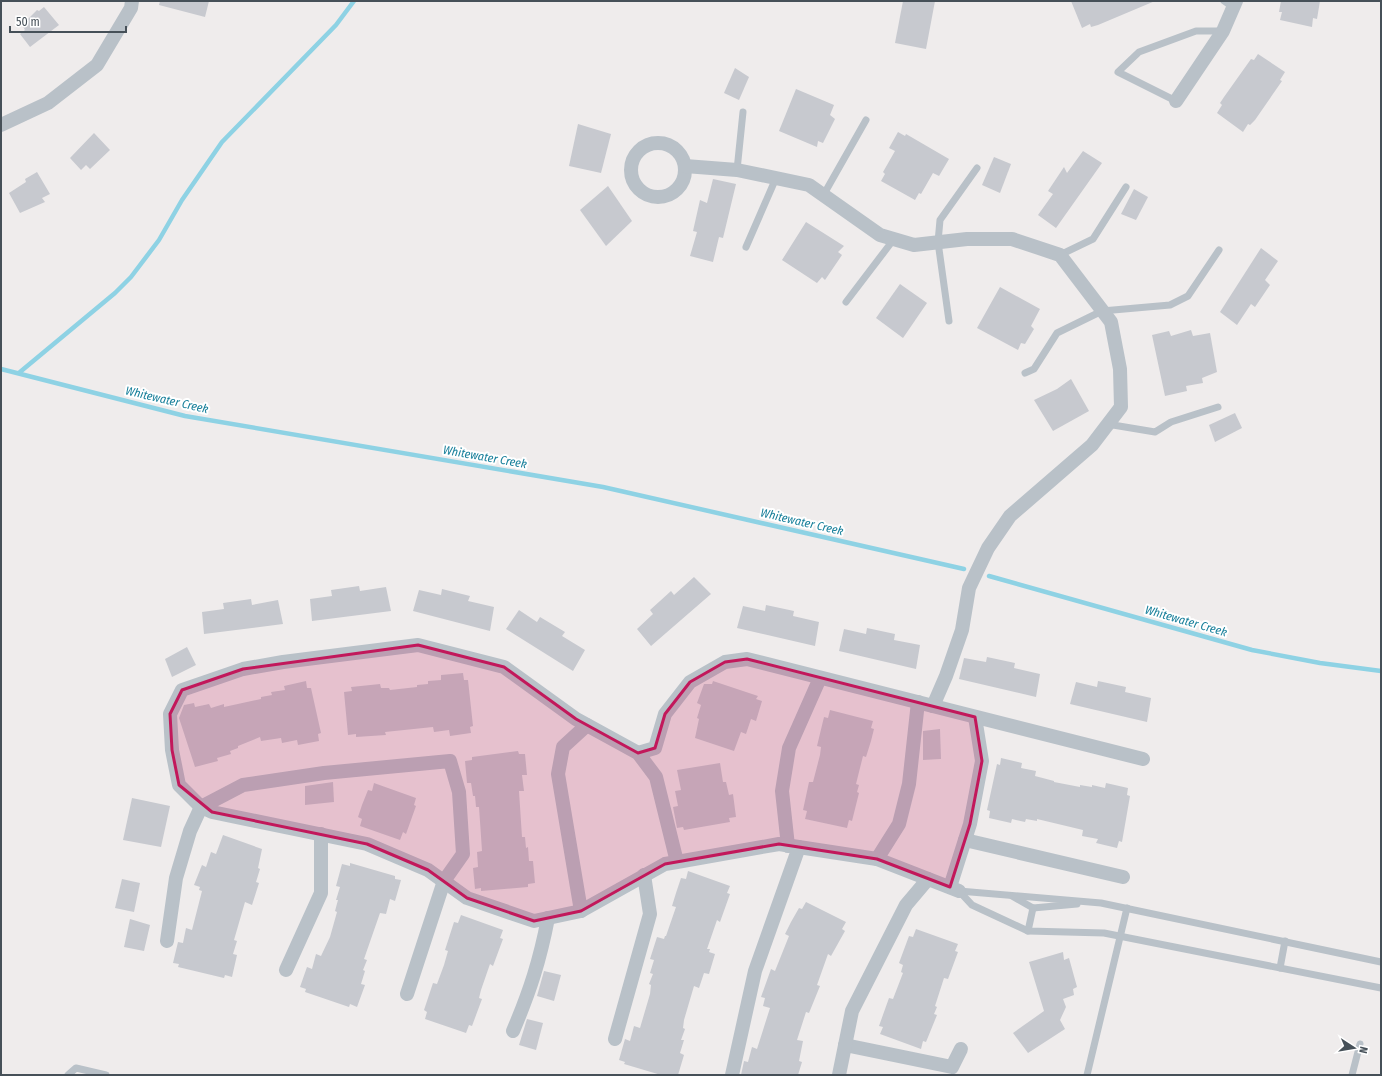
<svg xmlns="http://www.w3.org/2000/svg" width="1382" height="1076" font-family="'Fira Sans Condensed',sans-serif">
  <rect width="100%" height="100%" fill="#efecec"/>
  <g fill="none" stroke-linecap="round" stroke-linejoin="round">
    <g stroke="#8ed2e4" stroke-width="4.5">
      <path d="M1,369l184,47 418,71 361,82"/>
      <path d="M20,372l95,-79 16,-16 28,-37 23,-40 40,-58 114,-117 18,-24"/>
      <path d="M989,576l263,74 68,13 61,8"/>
    </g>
  </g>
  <g fill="#c7c9cf">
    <path d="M160,1h49l-4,16 -46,-12z"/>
    <path d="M903,1h32l-9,48 -31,-6z"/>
    <path d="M1071,1h84l-57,24 -7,2 -1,-3 -8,4z"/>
    <path d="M1281,1h39l-3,18 -4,-1 -1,9 -32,-7 2,-8h-3z"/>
    <path d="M44,7l15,18 -29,22 -10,-13 5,-4 -3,-5 15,-15 2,1z"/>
    <path d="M1258,54l27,18 -5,8 2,1 -27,39 -5,5 -2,-1 -5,8 -26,-19 5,-8 -2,-2 4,-6 27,-38 3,1z"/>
    <path d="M735,68l14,9 -10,23 -15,-7z"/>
    <path d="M796,89l38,16 -4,10 5,4 -12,24 -5,-2 -1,6 -38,-16z"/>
    <path d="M578,124l33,10 -10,39 -32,-7z"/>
    <path d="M898,132l7,4 1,-2 43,25 -10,17 -6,-3 -12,21 -2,-1 -4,7 -34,-19 4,-7 -2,-2 12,-21 -6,-3z"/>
    <path d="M94,133l16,17 -20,19 -4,-4 -5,5 -11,-12z"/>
    <path d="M1083,151l19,12 -46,65 -18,-13 15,-21 -5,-3 16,-24 3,6z"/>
    <path d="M994,157l17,7 -11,29 -18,-8z"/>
    <path d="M37,172l13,22 -8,4 3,4 -25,11 -11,-20 17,-11 -1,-3z"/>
    <path d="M713,179l23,5 -13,54 -4,-1 -6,25 -23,-6 7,-24 -4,-1 7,-31 7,3z"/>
    <path d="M608,186l24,35 -26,25 -26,-36z"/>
    <path d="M1134,189l14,8 -12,23 -15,-6z"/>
    <path d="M806,222l38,24 -6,6 4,3 -17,25 -3,-3 -5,6 -35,-23z"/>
    <path d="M1261,248l17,13 -13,19 5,5 -15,22 -4,-3 -14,21 -17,-13z"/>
    <path d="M900,284l27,19 -24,35 -27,-20z"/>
    <path d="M1000,287l40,22 -9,17 3,3 -9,15 -4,-1 -3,7 -41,-22z"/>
    <path d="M1191,330l2,6 17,-3 7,39 -15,6 1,5 -17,3 1,5 -22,5 -13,-61 17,-4 2,5z"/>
    <path d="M1071,379l18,32 -36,20 -19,-31 23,-11z"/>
    <path d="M1235,413l7,15 -27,14 -6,-17z"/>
    <path d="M694,577l17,17 -60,52 -14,-17 16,-15 -3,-4 10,-9 11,-10 3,4z"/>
    <path d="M359,586l1,5 26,-4 5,24 -79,10 -2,-22 22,-3 -1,-6z"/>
    <path d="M442,589l28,7 -2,5 26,6 -4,24 -77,-20 6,-21 22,5z"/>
    <path d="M251,599l1,6 26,-5 5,24 -79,10 -2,-22 22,-3 -1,-6z"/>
    <path d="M766,605l28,6 -1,5 26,6 -4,24 -78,-18 6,-22 22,5z"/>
    <path d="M519,610l18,12 3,-5 25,15 -3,4 23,14 -12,21 -67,-42z"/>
    <path d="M867,628l28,6 -1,6 26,5 -4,24 -77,-18 5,-22 22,5z"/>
    <path d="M187,647l9,18 -24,12 -7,-18z"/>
    <path d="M987,657l28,6 -1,5 26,6 -4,23 -77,-18 5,-21 22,4z"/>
    <path d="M463,673l1,7h4l5,46 -3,1 1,6 -21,3 -1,-6 -15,2 -1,-5 -48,5 1,3 -30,2v-3l-8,1 -4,-43 8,-1 -1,-4 29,-3 1,4h8l1,2 27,-3v-2l11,-1v-3l13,-1v-5z"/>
    <path d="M306,681l1,7h4l10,45 -3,1 1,7 -21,4 -1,-5 -15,3 -1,-5 -20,3 -1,-4 -22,9v2l-8,3 1,3 -14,4 1,3 -23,6 -16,-49 5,-13 10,-2 1,4 14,-3 2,4 13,-4v3l37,-8v-2l11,-2 -1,-3 14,-2 -1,-4z"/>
    <path d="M713,681l45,15 -2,3 6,2 -6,20 -5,-2 -5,15 -5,-2 -7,19 -39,-13 4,-19 -2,-1 4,-13 -4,-2 7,-19h8z"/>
    <path d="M1098,681l28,6 -1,5 26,6 -4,24 -77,-18 6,-22 21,5z"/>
    <path d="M830,710l43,11 -2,7 3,1 -3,12 -5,16 -3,-1 -7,28 3,1 -2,7 2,1 -7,28 -3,-1 -2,8 -42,-9 2,-8 -4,-1 6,-28h4l7,-27 1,-8 -4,-1 7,-29 4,1z"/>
    <path d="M940,729l1,30 -18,1v-29z"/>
    <path d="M518,751l1,3h6l2,21h-5l2,16h-5l3,46h3l1,11 2,-1 1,14h4l2,22 -7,1v3l-47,4v-3l-6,1 -2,-21 5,-1 -1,-15 5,-1 -3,-44h-3l-1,-11h-2l-2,-13h-4l-2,-22 7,-1v-3z"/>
    <path d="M1001,758l21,5 -1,5 15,3 -1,5 19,5v1l26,5v-2l12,2v-2l13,3 1,-5 22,5 -1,7 3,1 -8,46 -3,-1 -2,7 -21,-5 2,-4 -16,-3 1,-6 -46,-11v2l-11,-2 -1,3 -13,-3 -1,4 -22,-5 1,-7 -3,-1 10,-46 3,1z"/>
    <path d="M720,763l3,19h3l3,13 4,-1 3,23 -7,1 1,4 -46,8 -1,-3 -6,1 -4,-21 5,-1 -3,-15 6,-1 -4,-20z"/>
    <path d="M333,782l1,20 -29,3v-19z"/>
    <path d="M374,783l42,15 -2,7 2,1 -10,28 -3,-2 -3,8 -40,-14 2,-7 -4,-2 4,-12 6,-15 4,1z"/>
    <path d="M132,798l38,8 -9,41 -38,-7z"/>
    <path d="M223,835l39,14 -4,19 2,1 -4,13 3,1 -7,22 -7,-3 -11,38 3,1 -4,13 4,1 -5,22 -7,-2 -1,3 -46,-11 1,-3 -6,-1 5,-21 5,1 3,-15 6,2 10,-39 -3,-1 1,-3 -6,-2 8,-20 4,2 5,-15 5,2z"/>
    <path d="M350,863l45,13v3l6,1 -6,21 -5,-2 -4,15 -6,-1 -16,46 3,1 -4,10 2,1 -4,13 4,1 -8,22 -7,-3 -1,3 -44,-15 1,-3 -6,-2 7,-20 5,2 4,-15 5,2 9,-19 7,-25 -2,-1 3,-11h-2l4,-13 -4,-1 6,-22 8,2z"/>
    <path d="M688,871l42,15 -3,7 3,1 -10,28 -3,-2 -10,29h3l-1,3 6,2 -6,20 -5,-1 -5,15 -5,-2 -10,34 -1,8 2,1 -4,11h3l-4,13 4,2 -6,20h-17l-37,-11 1,-2 -6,-2 6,-21 5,2 4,-15 6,2 10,-34 1,-9 -2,-1 4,-10 -3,-1 4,-13 -4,-1 7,-22 7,2 1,-3h1l10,-29 -4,-1 4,-13 5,-15 5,1z"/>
    <path d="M122,879l18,4 -6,29 -19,-4z"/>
    <path d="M806,902l40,20 -4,7 3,2 -14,25 -3,-2 -11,31 3,1 -11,27 -3,-1 -9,28 6,1 -4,20 3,1 -4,13h-57l3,-14 4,1 4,-15 5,2 13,-41 -7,-2 2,-8 -4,-1 10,-28 4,2 14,-35 -4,-2 6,-12 8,-14 3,1z"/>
    <path d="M461,915l42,15 -3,8 3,1 -10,27 -3,-2 -9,26 -2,8 3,1 -10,27 -3,-1 -3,8 -41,-14 2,-7 -3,-2 9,-27 4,1 7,-19 4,-14 -3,-1 9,-28 4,1z"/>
    <path d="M130,919l20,6 -6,26 -20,-4z"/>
    <path d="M916,929l42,15 -3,7 3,1 -10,27 -4,-1 -9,28 2,1 -3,7 3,1 -11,27 -3,-1 -2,8 -41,-15 3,-7 -4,-1 10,-28 4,1 10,-26 -2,-1 2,-7 -4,-2 10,-27 4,1z"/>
    <path d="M1063,952l1,8 5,-2 8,29 -4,2 1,6 -11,4 3,8 -6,13 5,9 -37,24 -15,-20 31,-22 -15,-49z"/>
    <path d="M544,971l17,4 -7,26 -17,-5z"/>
    <path d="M527,1019l16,4 -7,27 -17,-5z"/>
  </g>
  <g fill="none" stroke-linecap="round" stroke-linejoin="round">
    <g stroke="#b9c1c8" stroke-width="7">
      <path d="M1224,1l10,7"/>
      <path d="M1176,101l-58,-29 21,-20 57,-21h26"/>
      <path d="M737,170l6,-58"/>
      <path d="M824,194l42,-74"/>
      <path d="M746,247l30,-69"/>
      <path d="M1060,255l33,-16 33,-52"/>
      <path d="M846,302l48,-63"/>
      <path d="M949,321l-11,-79 2,-22 37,-52"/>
      <path d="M1025,373l9,-4 23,-36 45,-22 68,-6 18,-9 31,-46"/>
      <path d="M1107,424l48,8 16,-10 47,-15"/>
      <path d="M959,891l13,14 56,26 76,2 277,55"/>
      <path d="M959,891l142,12 280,59"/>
      <path d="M1012,896l21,12 44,-4"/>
      <path d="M1028,931l5,-23"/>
      <path d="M1280,968l5,-27"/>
      <path d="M68,1075l8,-7 30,7"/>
      <path d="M1087,1075l40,-167"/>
      <path d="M1352,1075l8,-31"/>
    </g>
    <g stroke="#b9c1c8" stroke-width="14">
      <path d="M1176,101l47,-70 13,-30"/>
      <path d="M1,125l47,-22 49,-38 34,-57 1,-7"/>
      <circle cx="658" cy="170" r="27"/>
      <path d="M685,166l52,4 72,15 71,50 34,10 53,-6h45l48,16 51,67 9,47 1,38 -29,38 -82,71 -22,32 -19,40 -7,42 -16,46 -13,30"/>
      <path d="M638,753l17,-5 10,-34 25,-32 35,-20 22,-3 396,100"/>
      <path d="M965,840l158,37"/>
      <path d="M788,846l-6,-55 7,-43 31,-70"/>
      <path d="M877,859l22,-35 10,-40 9,-82"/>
      <path d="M677,862l-21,-85 -18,-24 -62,-34 -72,-52 -86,-22 -135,17 -40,7 -61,21 -12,24 2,36 7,35 22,22 11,5 155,32 61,26 39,28 67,23 47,-10 84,-47 12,-2 102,-18 98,15 82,32"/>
      <path d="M950,887l20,-63 12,-63 -7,-44"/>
      <path d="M581,911l-23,-137 5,-27 24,-22"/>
      <path d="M167,941l9,-63 14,-47 11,-24 42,-22 81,-12 126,-12 9,31 4,62 -19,27 -37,113"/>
      <path d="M286,970l35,-77v-59"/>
      <path d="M513,1031c17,-40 27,-71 35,-113"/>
      <path d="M615,1039l35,-125 -6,-39"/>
      <path d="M845,1045l107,22 9,-18"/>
      <path d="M732,1075l23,-104 44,-124"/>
      <path d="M839,1075l13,-64 54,-106 22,-26"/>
    </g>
  </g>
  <path fill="#c2185b" fill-opacity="0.2" stroke="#c2185b" stroke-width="3" stroke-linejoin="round" d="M418,645l86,22 72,52 62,34 17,-5 10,-34 25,-32 35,-20 22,-3 228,58 7,44 -12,63 -20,63 -73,-28 -98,-15 -114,20 -84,47 -47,10 -67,-23 -39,-28 -61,-26 -155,-32 -33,-27 -7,-35 -2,-36 12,-24 61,-21z"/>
  <g text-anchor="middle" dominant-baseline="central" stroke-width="4" stroke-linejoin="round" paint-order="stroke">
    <g font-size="12" font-style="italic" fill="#177f9a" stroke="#fff">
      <text transform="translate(167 400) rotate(13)">Whitewater Creek</text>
      <text transform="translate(485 457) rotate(10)">Whitewater Creek</text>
      <text transform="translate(802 522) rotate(13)">Whitewater Creek</text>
      <text transform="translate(1186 621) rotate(16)">Whitewater Creek</text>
    </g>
  </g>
  <rect width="1382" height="1076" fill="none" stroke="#465058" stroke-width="4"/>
  <g transform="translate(1354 1048) rotate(102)" stroke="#ffffff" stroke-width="3" paint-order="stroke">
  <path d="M0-3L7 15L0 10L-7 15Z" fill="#465058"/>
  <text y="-6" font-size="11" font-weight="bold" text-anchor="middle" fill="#465058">N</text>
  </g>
  <path d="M10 26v6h116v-6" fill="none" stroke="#465058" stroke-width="2"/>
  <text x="16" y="26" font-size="12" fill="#465058" stroke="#ffffff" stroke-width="3" paint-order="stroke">50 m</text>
</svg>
